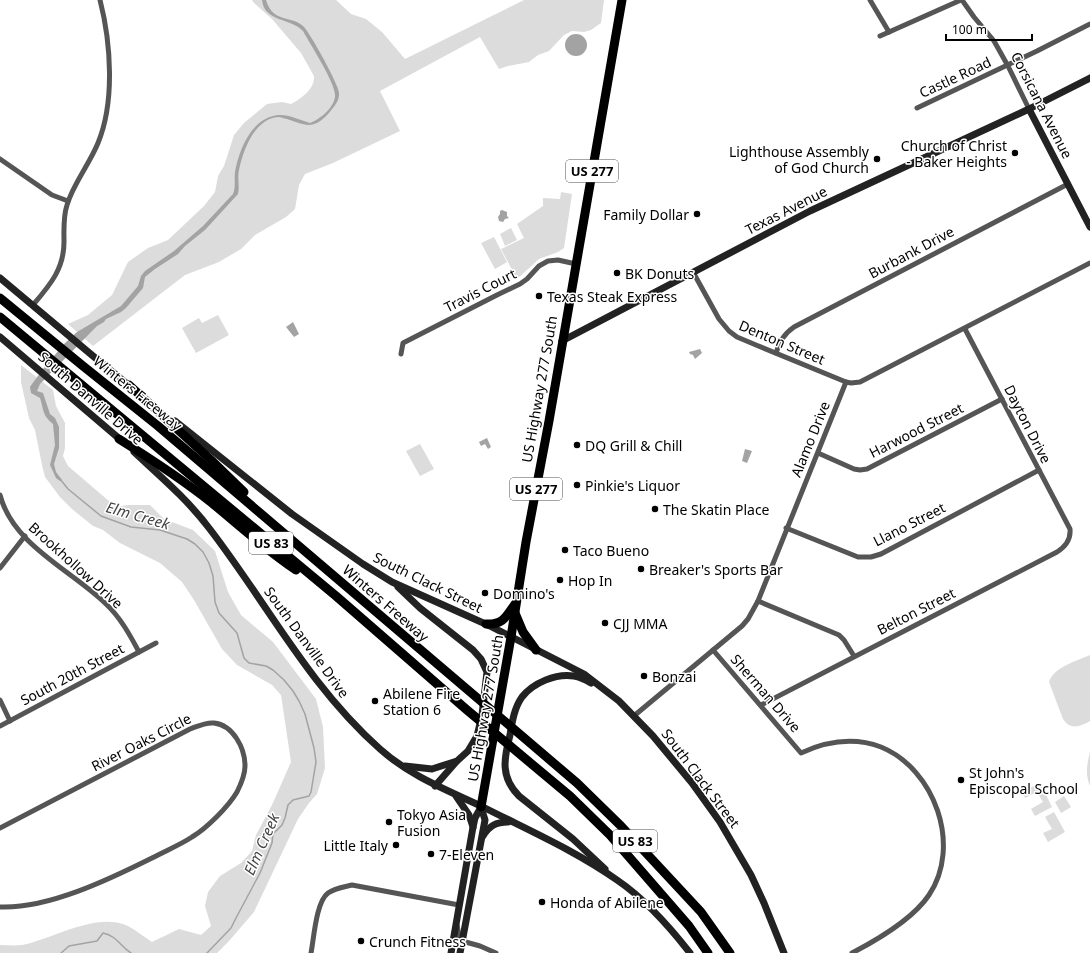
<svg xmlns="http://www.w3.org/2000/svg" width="1090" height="953" font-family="'Noto Sans',sans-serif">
  <rect width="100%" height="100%" fill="#fff"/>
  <g fill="#dcdcdc">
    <path d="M252,0h84l15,14 15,5 16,13 23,27 119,-59h80l-3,23 -10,7 -7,2 -12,-1 -8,4 -15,16 -11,4 -9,7 -21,4 -9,3 -19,-32 -100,54 20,40 -67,32 -28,11 -6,11 -4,24 -9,8 -31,18 -14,14 -22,13 -34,13 -92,71 -25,-22 20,-9 24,-20 16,-33 20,-14 20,-8 36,-34 11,-14 3,-16 6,-10 10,-31 10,-12 23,-19 15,-2 9,2c10,-5 24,-15 23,-28l-13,-23 -29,-34 -18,-16z"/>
    <path d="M561,192l11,2 -8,54 -6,4 -19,7 -22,20 -16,-30 23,-11 -7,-14 26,-18v-8l17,1z"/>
    <path d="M511,228l6,12 -12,6 -5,-12z"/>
    <path d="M494,237l13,25 -12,7 -14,-26z"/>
    <path d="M218,315l11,20 -33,18 -14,-25 17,-10 3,5z"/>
    <path d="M21,365l32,25 3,16 9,17v25l-2,8 5,10 48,41 12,-2h22l14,14 29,11 22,21 13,41 13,23 32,27 43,57 7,28 2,41 -8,26 -8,9 -11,16 -44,93 -25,29 -12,12h-217v-8c7,0 15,1 22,0 30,-6 70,-31 101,-21 8,2 21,13 29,18l27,-13 22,6 10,-9 -6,-20 3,-14 12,-16 21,-13 11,-12 4,-16 16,-30 19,-43 -10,-67 -9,-10 -35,-20 -15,-16 -28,-49 -12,-18 -22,-19 -40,-20 -17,-13 -10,-4 -21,-17 -12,-12 -15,-20 -3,-12 -7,-35 -6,-12 -8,-36z"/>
    <path d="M420,444l14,25 -14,7 -14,-25z"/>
    <path d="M1090,655v66c-10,6 -20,9 -27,-2l-14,-37c5,-15 27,-21 41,-27z"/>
    <path d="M1090,752v34c-5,-11 -3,-23 0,-34z"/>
    <path d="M1040,783l12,24 -17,9 -4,-7 12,-7 -6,-10 -12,6 -3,-6z"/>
    <path d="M1064,796l7,11 -10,6 -6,-11z"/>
    <path d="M1054,812l11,20 -17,10 -5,-9 9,-4 -7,-12z"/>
  </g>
  <g fill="#a3a3a3">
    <path d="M262,0h4c7,24 27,15 38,27 6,6 35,58 35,66 1,8 -7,16 -11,21 -14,15 -21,12 -38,6 -4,-1 -9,-3 -12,-3 -24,2 -35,34 -39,53 -2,8 1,16 -1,24l-33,36 -20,16 -7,8 -23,15 -10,8 -2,11 -17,20 -5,4 -15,7 -2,3 -7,4 -57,58 -3,7 6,2 7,21 5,4 4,9v21l-5,16 2,8 6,8 -2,1 -4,-3 -6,-13 5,-20 -2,-21c-11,-9 -9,-14 -13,-26l-9,-5 -1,-6 2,-3 11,-15 21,-25 13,-12 44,-26 17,-20 3,-10 4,-5 29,-20 29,-25 30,-32c3,-7 1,-15 2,-22 4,-22 17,-56 45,-57 10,0 20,5 30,8 10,-4 23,-14 25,-26 2,-12 -25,-53 -32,-66 -12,-13 -39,-9 -41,-31z"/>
    <circle cx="576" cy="45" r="11"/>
    <path d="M502,210l5,2v4l2,2 -4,1 -2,3 -4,-1 -1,-4 2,-3v-3z"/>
    <path d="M293,322l6,12 -5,3 -8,-10z"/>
    <path d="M700,349l2,4 -7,6 -2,-4 -3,-1 -1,-2z"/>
    <path d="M487,438l4,9 -3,2 -3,-5 -4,2 -2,-4z"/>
    <path d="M745,449l7,2 -5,12 -5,-2z"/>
  </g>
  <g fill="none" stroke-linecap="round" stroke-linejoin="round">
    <g stroke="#a3a3a3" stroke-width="1.5">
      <path d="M60,479l8,10 33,27 30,11 29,3 27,9 8,5 8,8 6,11 4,13 2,26 4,11 18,20 7,25 5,5 17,3 7,4 11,10 9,11 6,10 6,13 9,34 2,14 -5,30 -2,4 -16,4 -5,5 -3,13 -3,7 -9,9 -1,9 -12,30 -24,45 -5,10 -24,25"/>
      <path d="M61,953l8,-7 28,-5 6,-8c14,3 17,13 28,20"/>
    </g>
    <g stroke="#555" stroke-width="5">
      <path d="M870,0l19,32"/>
      <path d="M962,0l12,17 20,24 14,25 21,43"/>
      <path d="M880,36l81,-36"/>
      <path d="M917,108l120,-57 53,-27"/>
      <path d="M0,159l52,36 16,6"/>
      <path d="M693,272l26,47 10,12 8,6 19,8 90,37"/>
      <path d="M33,305c17,-20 31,-36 31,-63 0,-12 -1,-25 3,-37 6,-21 22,-40 31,-62 17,-41 13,-100 2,-143"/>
      <path d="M776,353c4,-12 8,-19 18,-26l274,-143"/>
      <path d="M401,354l2,-11 94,-48 23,-11 7,-5 12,-13 9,-5 10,-1 18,4"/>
      <path d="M818,453l36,16 6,1 7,-1 135,-70"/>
      <path d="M0,495c13,50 71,75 106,109 14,13 24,31 33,48"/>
      <path d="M786,528l72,29h13l10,-3 158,-84"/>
      <path d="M0,568l25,-32"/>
      <path d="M758,601l81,34 5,5 10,16"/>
      <path d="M713,650l88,103c26,-12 53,-16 80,-6 54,22 81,99 48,148 -16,24 -52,45 -77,58"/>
      <path d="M0,700l10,21"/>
      <path d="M761,705l296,-153c8,-5 14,-12 13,-23l-105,-200"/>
      <path d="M635,715l107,-89 6,-7 10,-18 88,-219 5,1 9,-1 230,-119"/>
      <path d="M0,726l156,-83"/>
      <path d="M0,828l190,-99c8,-3 16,-7 24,-6 19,2 31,25 31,43 0,9 -4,18 -8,26 -9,15 -30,36 -45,45 -12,8 -27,14 -40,21 -42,21 -104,51 -152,49"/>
      <path d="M457,925l2,11 3,5 18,5 16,7"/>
      <path d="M311,953c3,-15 5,-51 17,-60 7,-5 16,-6 24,-8l107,20"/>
    </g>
    <g stroke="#222" stroke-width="7">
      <path d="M1029,109l61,118"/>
      <path d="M0,278l93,78 39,32"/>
      <path d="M0,337l122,104"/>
      <path d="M562,341l248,-130 219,-102 61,-31"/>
      <path d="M175,421l117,93 71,50 29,18 98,44 94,48 35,27 34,35 39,47 28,39 31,53 13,28 20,50"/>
      <path d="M134,452c27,25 53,47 75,76 58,75 99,157 171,221 30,27 67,41 103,58 45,23 93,44 134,73 28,19 52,46 73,73"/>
      <path d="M398,587l22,21 53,42 8,9 6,13 -5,43 -5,21 -9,15 -11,10 -25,8 -27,-3"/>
      <path d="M591,683c-5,-3 -11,-6 -17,-7 -18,-3 -41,7 -52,21 -8,11 -10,26 -12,38 -6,23 -10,42 9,61l54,43 32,30"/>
      <path d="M435,786l21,-24"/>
      <path d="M456,796l13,19 4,12"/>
      <path d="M483,836c6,-10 13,-14 25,-14"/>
      <path d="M451,953l22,-126 2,-9 6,-11"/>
      <path d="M460,953l25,-133 -4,-13"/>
    </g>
    <g stroke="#000" stroke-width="9">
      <path d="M0,298l83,68 75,60 419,357 44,43 80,86 29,41"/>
      <path d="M0,317l336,279 131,114 103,86 40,39 79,91 19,27"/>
      <path d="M129,385l82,75 33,32"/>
      <path d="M119,439c32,20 64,41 93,64 28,23 54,47 84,67"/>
      <path d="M515,613l8,19 13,18"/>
      <path d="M486,624c17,1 20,-7 29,-20"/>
      <path d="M481,807l30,-170 15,-95 23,-121 73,-421"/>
    </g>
  </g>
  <g fill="#000" stroke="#fff" stroke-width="1.5">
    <circle cx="1015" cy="153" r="4"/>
    <circle cx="877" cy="159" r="4"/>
    <circle cx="697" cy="214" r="4"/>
    <circle cx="617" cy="273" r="4"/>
    <circle cx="539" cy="296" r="4"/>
    <circle cx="577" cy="445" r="4"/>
    <circle cx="577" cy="485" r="4"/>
    <circle cx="655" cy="509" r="4"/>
    <circle cx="565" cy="550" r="4"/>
    <circle cx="641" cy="569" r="4"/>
    <circle cx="560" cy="580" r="4"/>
    <circle cx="485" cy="593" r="4"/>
    <circle cx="605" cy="623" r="4"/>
    <circle cx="644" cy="676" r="4"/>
    <circle cx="375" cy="701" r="4"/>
    <circle cx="961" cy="780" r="4"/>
    <circle cx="389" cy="822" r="4"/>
    <circle cx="396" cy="845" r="4"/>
    <circle cx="431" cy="854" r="4"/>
    <circle cx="542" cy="902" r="4"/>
    <circle cx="361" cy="941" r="4"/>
  </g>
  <g text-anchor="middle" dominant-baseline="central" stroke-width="3" stroke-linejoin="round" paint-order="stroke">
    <g fill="#fff" stroke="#4c4c4c" stroke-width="1">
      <rect x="566" y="160" width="52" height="22" rx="3"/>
      <rect x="510" y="478" width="52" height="22" rx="3"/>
      <rect x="249" y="532" width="44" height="22" rx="3"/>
      <rect x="613" y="830" width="44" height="22" rx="3"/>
    </g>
    <g font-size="13" font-weight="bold" fill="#000">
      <text x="592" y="171">US 277</text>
      <text x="536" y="489">US 277</text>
      <text x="271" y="543">US 83</text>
      <text x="635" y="841">US 83</text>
    </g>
    <g font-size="14" fill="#000" stroke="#fff">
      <text transform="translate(955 77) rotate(-25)">Castle Road</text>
      <text transform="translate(1042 105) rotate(63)">Corsicana Avenue</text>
      <text transform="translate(786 210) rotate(-27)">Texas Avenue</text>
      <text transform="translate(911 252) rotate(-28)">Burbank Drive</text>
      <text transform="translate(480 290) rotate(-27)">Travis Court</text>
      <text transform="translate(782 342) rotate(23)">Denton Street</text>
      <text transform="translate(539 389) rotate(-80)">US Highway 277 South</text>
      <text transform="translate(138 393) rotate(39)">Winters Freeway</text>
      <text transform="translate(91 398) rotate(41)">South Danville Drive</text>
      <text transform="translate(1028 424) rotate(63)">Dayton Drive</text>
      <text transform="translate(916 430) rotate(-27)">Harwood Street</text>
      <text transform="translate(810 439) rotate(-68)">Alamo Drive</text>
      <text transform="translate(909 524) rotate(-27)">Llano Street</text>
      <text transform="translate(76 565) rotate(42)">Brookhollow Drive</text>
      <text transform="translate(428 582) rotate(26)">South Clack Street</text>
      <text transform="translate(386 603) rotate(41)">Winters Freeway</text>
      <text transform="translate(916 611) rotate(-27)">Belton Street</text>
      <text transform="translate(307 642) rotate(54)">South Danville Drive</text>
      <text transform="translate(72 674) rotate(-28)">South 20th Street</text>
      <text transform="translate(766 693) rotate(49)">Sherman Drive</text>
      <text transform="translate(485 708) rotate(-80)">US Highway 277 South</text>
      <text transform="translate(141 742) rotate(-27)">River Oaks Circle</text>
      <text transform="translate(701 778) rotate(53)">South Clack Street</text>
    </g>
    <g font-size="14" fill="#000" stroke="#fff" text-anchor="start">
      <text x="1007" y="145" text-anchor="end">Church of Christ<tspan x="1007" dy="16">- Baker Heights</tspan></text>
      <text x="869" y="151" text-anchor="end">Lighthouse Assembly<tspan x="869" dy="16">of God Church</tspan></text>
      <text x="689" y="214" text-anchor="end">Family Dollar</text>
      <text x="625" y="273">BK Donuts</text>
      <text x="547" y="296">Texas Steak Express</text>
      <text x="585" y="445">DQ Grill &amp; Chill</text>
      <text x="585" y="485">Pinkie's Liquor</text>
      <text x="663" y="509">The Skatin Place</text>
      <text x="573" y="550">Taco Bueno</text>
      <text x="649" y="569">Breaker's Sports Bar</text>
      <text x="568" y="580">Hop In</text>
      <text x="493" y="593">Domino's</text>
      <text x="613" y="623">CJJ MMA</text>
      <text x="652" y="676">Bonzai</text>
      <text x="383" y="693">Abilene Fire<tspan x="383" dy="16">Station 6</tspan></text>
      <text x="969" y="772">St John's<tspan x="969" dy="16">Episcopal School</tspan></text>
      <text x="397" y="814">Tokyo Asia<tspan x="397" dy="16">Fusion</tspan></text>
      <text x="388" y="845" text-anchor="end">Little Italy</text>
      <text x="439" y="854">7-Eleven</text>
      <text x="550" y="902">Honda of Abilene</text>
      <text x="369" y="941">Crunch Fitness</text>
    </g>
    <g font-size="15" font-style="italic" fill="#444" stroke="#fff">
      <text transform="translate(138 515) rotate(16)">Elm Creek</text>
      <text transform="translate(261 844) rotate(-66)">Elm Creek</text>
    </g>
  </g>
  <path d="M946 34v6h86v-6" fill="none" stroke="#000000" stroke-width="2"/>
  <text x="952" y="34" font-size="12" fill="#000000" stroke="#ffffff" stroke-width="3" paint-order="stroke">100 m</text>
</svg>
